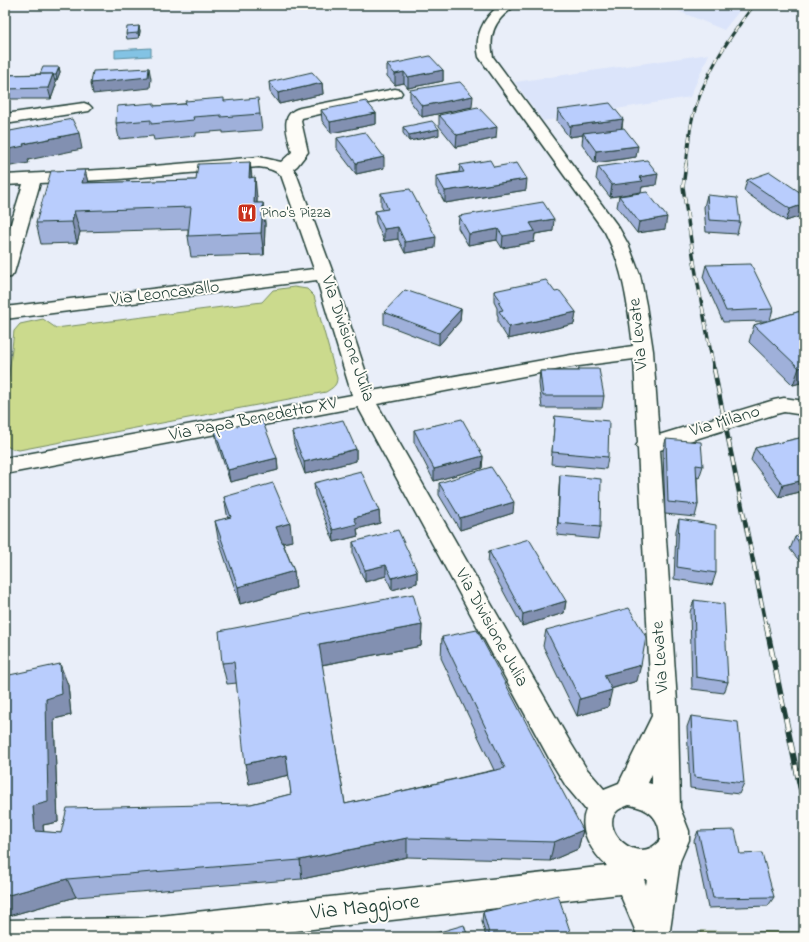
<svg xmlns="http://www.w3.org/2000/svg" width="809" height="942" font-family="'Indie Flower',sans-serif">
  <rect width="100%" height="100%" fill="#e9eef9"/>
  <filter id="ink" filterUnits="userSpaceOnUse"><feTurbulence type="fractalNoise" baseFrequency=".025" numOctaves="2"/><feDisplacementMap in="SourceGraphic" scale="8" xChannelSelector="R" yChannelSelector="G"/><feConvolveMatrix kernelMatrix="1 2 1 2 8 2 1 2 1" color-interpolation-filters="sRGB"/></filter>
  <g filter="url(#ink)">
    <g fill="#dbe4fa">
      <path d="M664,5h80l-20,25z"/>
      <path d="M709,54l-19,43 -147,24 -28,-39z"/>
    </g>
    <g fill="#cbda8d" stroke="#758c60">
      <path d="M294,287l13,2 7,7 23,82c0,8 -5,10 -11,14l-307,58 -7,-1 -7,-4v-37l9,-77 6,-7 23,-5 13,9 206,-26 11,-12z"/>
      <path d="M701,931l103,1v5h-102z"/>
    </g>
    <path fill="#83c3e4" stroke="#5b8d9e" d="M151,48v8l-36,2v-8z"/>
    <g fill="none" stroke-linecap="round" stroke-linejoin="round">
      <g stroke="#1f3d34" stroke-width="3">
        <g id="minor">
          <path d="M500,5h15c-4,5 -10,8 -14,13 -10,11 -11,25 -8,39l126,171 10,18 11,29 6,30 7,46 6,84 115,-35 10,-2 20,3v14l-20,-3 -8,2 -116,36 18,267 2,91 9,23v9l-9,21 -11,76h-31l-18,-43 -378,43h-237v-17l137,-2 465,-52c-14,-13 -30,-36 -21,-56l-20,-24 -16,-26 -192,-353 -353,67v-16l347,-63 -35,-115 -312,39v-12l309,-38 -33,-94c-7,-5 -13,-7 -22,-8l-140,12 -79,4 -26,90 -3,4 -6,1v-35l18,-59 -18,1v-10l114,-6 140,-12 22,5 11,-10c-4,-17 -14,-38 8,-44l95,-19 5,1 2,3 -2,3 -98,22 -1,3 7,31 -11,14 -4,3 3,4 37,100 39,118 199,-36 62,-9c-5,-40 -9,-77 -28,-114l-126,-175c-5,-21 4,-39 21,-52zM634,359l4,84 -2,3 2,3 14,267 -33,67 -15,6 -18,-21 -16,-26 -193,-338 194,-37zM652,774v10l-4,-1zM629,805c21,3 32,14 31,35 -23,29 -63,-13 -42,-30 3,-2 8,-4 11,-5zM644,879h3l-1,6z"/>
          <path d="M84,103l5,2 3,3 -3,3 -84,13v-10z"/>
        </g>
      </g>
      <use href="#minor" fill="#fdfcf7" fill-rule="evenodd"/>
      <g stroke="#1f3d34" stroke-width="3">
        <path id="rail-far3" d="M686,165c2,-15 3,-31 6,-45 11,-44 35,-80 62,-115"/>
      </g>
      <g stroke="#1f3d34" stroke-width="3.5">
        <path id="rail-far2" d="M686,164l-3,23 12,81 19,102"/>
      </g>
      <g stroke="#1f3d34" stroke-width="4.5">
        <path id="rail-far1" d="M714,369l52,256"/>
      </g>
      <g stroke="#1f3d34" stroke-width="5.5">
        <path id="rail" d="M766,624l38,182"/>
      </g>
      <use href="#rail-far3" stroke="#fdfcf7" stroke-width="2" stroke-dasharray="6" stroke-linecap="butt"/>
      <use href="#rail-far2" stroke="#fdfcf7" stroke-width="2.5" stroke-dasharray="8" stroke-linecap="butt"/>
      <use href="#rail-far1" stroke="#fdfcf7" stroke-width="3" stroke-dasharray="9" stroke-linecap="butt"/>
      <use href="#rail" stroke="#fdfcf7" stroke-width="4" stroke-dasharray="12" stroke-linecap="butt"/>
    </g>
    <g fill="#9fb0da" stroke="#1f3d34">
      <path d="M139,26l1,5 -1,7 -12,1 -1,-5z"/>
      <path d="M387,65l56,5v11l-35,7 -4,-5 -9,2 -8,-9z"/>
      <path d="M59,67l1,5 -3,8h-2l1,5 -5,14h-46v-24l35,-1z"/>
      <path d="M269,82l53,1 1,11 -44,10 -9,-12z"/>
      <path d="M410,90l62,17 -50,10 -12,-16z"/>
      <path d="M224,101l36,13 2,16 -39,3v-2l-27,2v3l-42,4 -1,-4 -34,3 -3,-16 39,-17z"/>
      <path d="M321,110l55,3v11l-45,9 -9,-12z"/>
      <path d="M558,110l65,9 -1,9 14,29 -41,6 -13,-19 1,-9 -14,2 -12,-16z"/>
      <path d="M439,115l57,23 -40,9 -17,-21z"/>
      <path d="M403,127l36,8 -30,6 -6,-8z"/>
      <path d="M337,138l47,30 -28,6 -19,-25z"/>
      <path d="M250,162l2,15 5,21v5h6l2,21 -1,31 -73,2 -3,-21v-7l-108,3 -3,11 -36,1 -5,-21 49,-53 3,13 108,-3z"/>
      <path d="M460,165l66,25 -81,13 -9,-16v-11l23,-4z"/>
      <path d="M598,167l58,18 -14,2 -1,5 -31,5 -14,-18z"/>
      <path d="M747,180l57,15v20l-18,6 -42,-30z"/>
      <path d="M381,193l54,55 -30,5 -7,-14 -14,2 -8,-19 -1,-11 8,-1 -2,-5z"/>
      <path d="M707,195l33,27 -3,12 -31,-2 -2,-25z"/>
      <path d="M619,196l46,33 -28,4 -20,-26z"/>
      <path d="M459,216l94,15 -18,3 -1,8 -32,6 -5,-8 -29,5 -10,-17z"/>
      <path d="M706,265l67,44 -3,11 34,-10v72l-11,3 -44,-43 5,-17 13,-4 -44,1 -20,-45z"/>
      <path d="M494,291l61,1 21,20 -2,12 -66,15 -10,-16v-7l-1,-2v-6l-3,-6z"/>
      <path d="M461,309l-1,12 -21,24 -55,-21v-12z"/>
      <path d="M579,369l25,27 -2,12h-60l-3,-25 1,-12h38z"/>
      <path d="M555,416l53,41 -2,12 -55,-5z"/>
      <path d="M414,430l69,26 -1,12 -48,13 -20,-39z"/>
      <path d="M215,431l62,27 1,12 -48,12 -13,-40z"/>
      <path d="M292,432l64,17v12l-51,13 -11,-30z"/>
      <path d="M804,437v54l-25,6 -28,-37 4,-12z"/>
      <path d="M666,439l37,27 -4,12 -2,-1 1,28 -3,12 -30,-3 -2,-63z"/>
      <path d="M560,475l40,52 -2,12 -41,-4 2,-48z"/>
      <path d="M314,483l65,28 1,12 -23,6 1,7 -24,6 -19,-47z"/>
      <path d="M439,483l74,30 -53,17 -21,-35z"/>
      <path d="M224,497l68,44 -9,2 11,28 2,17 -56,16 -22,-66 -3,-17 13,-3 -1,-4z"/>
      <path d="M679,519l37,54 -4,12 -38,-6 2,-48z"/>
      <path d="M804,534v33l-14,-18 5,-12z"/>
      <path d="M353,542l64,29v12l-25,7 -6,-14 -21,6 -12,-28z"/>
      <path d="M489,551l77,50 -2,12 -42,13 -34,-63z"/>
      <path d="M694,600l34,82 -4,11 -32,-4 -2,-77z"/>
      <path d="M422,625l-1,21 -99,19 23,139 149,-34 -53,-112 1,-21 141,193 -5,19 -28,12 -143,-4 -105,22 -226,18 -71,20v-241l63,9 3,30 -17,4 4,103 -15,3 1,7 17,1 190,-29 40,-10 -2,-19 -40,9 -12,-101 -10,1 -5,-21z"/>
      <path d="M546,630l91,51 -26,8 -3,18 -31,9 -34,-70z"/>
      <path d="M691,716l53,67 -5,11 -49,-6 -3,-61z"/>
      <path d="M698,831l42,23 34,43 -6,9 -60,2 -14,-67z"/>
      <path d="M483,912l89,25h-86l-4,-16z"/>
    </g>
    <g fill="#8290b1" stroke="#1f3d34">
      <path d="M468,5h8l-8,2z"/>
      <path d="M139,26l1,5 -1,7 -1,-5z"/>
      <path d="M59,67l1,5 -3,8 -1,-5z"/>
      <path d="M149,68l2,11 -1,9 -57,6 -2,-11z"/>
      <path d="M443,70v11l-35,7v-11z"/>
      <path d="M404,72v11l-9,2v-11z"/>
      <path d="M53,74l3,11 -5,14 -3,-11z"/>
      <path d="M322,83l1,11 -44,10 -1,-11z"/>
      <path d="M473,96l-1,11 -50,10v-11z"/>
      <path d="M376,113v11l-45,9 -1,-11z"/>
      <path d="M623,119l-2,11 -38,3v2l-14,2 1,-11z"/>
      <path d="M497,127l-1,11 -40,9 1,-12z"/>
      <path d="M439,129v6l-30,6v-6z"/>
      <path d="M79,133l3,16 -54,11 1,3 -24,4v-17l18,-6z"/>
      <path d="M638,146l-2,11 -41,6 1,-12z"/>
      <path d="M384,157v11l-28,6v-11z"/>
      <path d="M250,162l2,21 -3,-5z"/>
      <path d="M85,170l5,21 -8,-8z"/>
      <path d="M658,174l-2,11 -14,2 -1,5 -31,5 2,-12 27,-8z"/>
      <path d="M255,177l2,21 -1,26 -2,-21z"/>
      <path d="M527,179l-1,11 -81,13v-12z"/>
      <path d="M263,203l2,21 -1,31 -3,-22z"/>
      <path d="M804,204v11l-18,6 4,-12z"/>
      <path d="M74,211l6,21 -3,11 -5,-21z"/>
      <path d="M667,217l-2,12 -28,4 2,-11z"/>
      <path d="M554,219l-1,12 -18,3 -1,8 -32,6 1,-12 27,-13z"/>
      <path d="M398,227v12l-14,2v-12z"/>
      <path d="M498,229l-1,11 -29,5 1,-11z"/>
      <path d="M436,237l-1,11 -30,5v-11z"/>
      <path d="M461,309l-1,12 -21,24v-12z"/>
      <path d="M576,312l-2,12 -66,15 1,-12z"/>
      <path d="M804,356v26l-11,3 6,-17z"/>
      <path d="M356,449v12l-51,13 -1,-12z"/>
      <path d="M483,456l-1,12 -48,13v-12z"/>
      <path d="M277,458l1,12 -48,12 -2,-12z"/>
      <path d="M804,480v11l-25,6 4,-12z"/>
      <path d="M514,502l-1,11 -53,17v-12z"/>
      <path d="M379,511l1,12 -23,6 1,7 -24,6 -1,-12 21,-12z"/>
      <path d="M290,523l2,18 -14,3 -2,-17z"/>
      <path d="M386,565v11l-21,6v-12z"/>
      <path d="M294,571l2,17 -56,16 -2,-17z"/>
      <path d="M417,571v12l-25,7v-12z"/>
      <path d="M566,601l-2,12 -42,13 1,-12z"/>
      <path d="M422,625l-1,21 -100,19 -2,-21z"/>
      <path d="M60,664l8,21 3,30 -17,4 4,103 -15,3 2,25 -10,-19 -2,-25 13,-107z"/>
      <path d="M641,665l-4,16 -37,11 4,-17z"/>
      <path d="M612,690l-4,17 -31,9 3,-17z"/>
      <path d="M286,755l3,20 -40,9 -4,-20z"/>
      <path d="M583,830l-5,19 -28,12 4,-19z"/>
      <path d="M407,838v19l-105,22 -2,-19z"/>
      <path d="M67,879l9,18 -71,20v-21z"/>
    </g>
    <g fill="#b9cdfd" stroke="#1f3d34">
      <path d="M139,26l-1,7 -12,1 1,-7z"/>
      <path d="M430,56l13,14 -35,7 -4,-5 -9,2 -8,-9z"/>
      <path d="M43,67h16l-3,8h-3v-1h-13z"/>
      <path d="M149,68l-1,9 -57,6 2,-12z"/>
      <path d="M312,72l10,11 -44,10 -9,-11z"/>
      <path d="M53,74l-5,14 -43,1v-14z"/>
      <path d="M460,82l13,14 -51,10 -12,-16z"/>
      <path d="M224,98v3l34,-3 2,16 -39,3v-2l-28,2 1,3 -43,4v-4l-35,3 1,-17 37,-3v3l32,-2 -1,-3z"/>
      <path d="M366,101l10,12 -46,9 -9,-12z"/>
      <path d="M610,103l13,16 -53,7 -12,-16z"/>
      <path d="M478,107l19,20 -40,8 -18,-20z"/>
      <path d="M72,119l7,14 -56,11 1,2 -19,4v-18z"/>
      <path d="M432,121l7,8 -30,6 -6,-8z"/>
      <path d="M624,128l14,18 -42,5 -13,-18z"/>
      <path d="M365,132l19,25 -28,6 -19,-25z"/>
      <path d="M490,160l4,7 23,-4 10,16 -82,12 -9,-15 28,-4 -4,-7z"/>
      <path d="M647,160l11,14 -19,3 4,4 -31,4 -14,-18z"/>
      <path d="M250,162l-1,16 6,-1 -1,26h9l-2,30 -73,3 3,-29 -117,4 -2,11 -36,1 15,-52 34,-1 -3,13 114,-3 2,-16z"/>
      <path d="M770,172l34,23v9l-14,5 -43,-29z"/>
      <path d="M410,189l26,48 -31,5 -7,-15 -14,2 -9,-18 13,-2 -7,-16z"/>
      <path d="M647,192l20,25 -28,5 -20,-26z"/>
      <path d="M707,195l30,3 3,24 -31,-2z"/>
      <path d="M543,202l11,17 -24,4 5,8 -32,5 -5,-7 -29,5 -10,-18z"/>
      <path d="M751,264l22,45 -47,2 -20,-46z"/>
      <path d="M546,280l9,12 5,-1 16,21 -67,15 -10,-16 4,-1 -5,-8 3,-1 -7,-10z"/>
      <path d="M405,290l56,19 -22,24 -55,-21z"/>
      <path d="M804,310v56l-5,2 -45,-43z"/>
      <path d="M579,369h20l5,27h-61l-3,-25h39z"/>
      <path d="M555,416l54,5 -1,36 -56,-5z"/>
      <path d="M462,419l21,37 -49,13 -20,-39z"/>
      <path d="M262,420l15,38 -49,12 -13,-39z"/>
      <path d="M343,420l13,29 -52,13 -12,-30z"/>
      <path d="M804,437v43l-21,5 -28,-37z"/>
      <path d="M666,439l35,3 2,24 -7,-1 2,40 -30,-3z"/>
      <path d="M491,467l23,35 -54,16 -21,-35z"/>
      <path d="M361,471l18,40 -25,7 3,6 -24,6 -19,-47z"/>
      <path d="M560,475l41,4 -1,48 -42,-4z"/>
      <path d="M273,483l17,40 -14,4 18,44 -56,16 -23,-66 16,-4 -7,-20z"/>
      <path d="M679,519l37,6v48l-39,-6z"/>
      <path d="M398,530l19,41 -25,7 -6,-13 -21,5 -12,-28z"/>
      <path d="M804,534v15l-9,-12z"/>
      <path d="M529,539l37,62 -43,13 -34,-63z"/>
      <path d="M413,594l9,31 -103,19 26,160 160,-36 -63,-131 35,-7 106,200 -29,12 -147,-4 -107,22 -233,19 -62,17v-220l55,-12 2,30 -16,5 2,103 -15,4 2,25 26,2 6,-25 184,-4 40,-10 -5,-39 -41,9 -11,-102 -12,1 -3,-32z"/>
      <path d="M694,600l30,4 4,78 -32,-5z"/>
      <path d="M629,608l17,29 -5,28 -37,10 8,15 -32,9 -34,-69z"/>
      <path d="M691,716l47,6 6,61 -50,-6z"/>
      <path d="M735,830l5,24 22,-1 12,44 -61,1 -15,-67z"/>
      <path d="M558,895l14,42h-82l-7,-25z"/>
      <path d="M464,925l4,12h-46z"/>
      <path d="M385,935l1,2h-11z"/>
    </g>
  </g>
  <defs>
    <g id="restaurant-square" transform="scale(1)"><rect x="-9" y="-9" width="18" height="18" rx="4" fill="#c8321e" stroke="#fdfcf7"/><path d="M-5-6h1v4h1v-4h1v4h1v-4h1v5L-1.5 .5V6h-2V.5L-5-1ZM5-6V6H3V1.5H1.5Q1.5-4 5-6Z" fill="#fff"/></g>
  </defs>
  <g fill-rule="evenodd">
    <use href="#restaurant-square" x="247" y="213"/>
  </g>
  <g text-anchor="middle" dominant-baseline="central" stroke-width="4" stroke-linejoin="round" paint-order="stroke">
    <g font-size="15" fill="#1f3d34" stroke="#fdfcf7" text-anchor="start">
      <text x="261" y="213">Pino's Pizza</text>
    </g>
    <g font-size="18" fill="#1f3d34" stroke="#fdfcf7">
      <text transform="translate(165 294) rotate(-7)">Via Leoncavallo</text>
      <text transform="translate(639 334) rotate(-96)">Via Levate</text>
      <text transform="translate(347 339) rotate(71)">Via Divisione Julia</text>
      <text transform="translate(253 420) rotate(-11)">Via Papa Benedetto XV</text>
      <text transform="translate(725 422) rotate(-17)">Via Milano</text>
      <text transform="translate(491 628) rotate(61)">Via Divisione Julia</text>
      <text transform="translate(661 657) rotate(-94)">Via Levate</text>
    </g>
    <g font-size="22" fill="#1f3d34" stroke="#fdfcf7">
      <text transform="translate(365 908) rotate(-6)">Via Maggiore</text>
    </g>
  </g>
  <rect width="809" height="942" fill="none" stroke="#fdfcf7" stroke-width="20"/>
  <rect x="10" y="10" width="789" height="922" fill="none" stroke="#1f3d34" stroke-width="1.5" filter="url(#ink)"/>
</svg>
